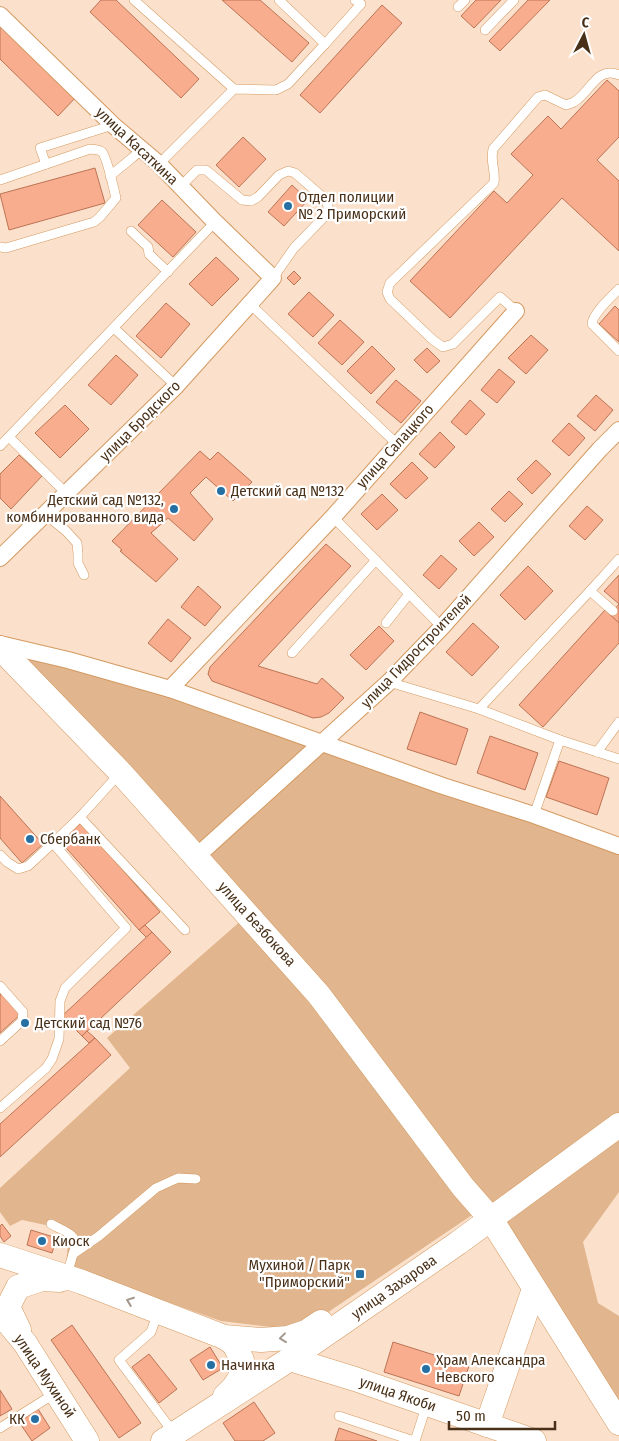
<svg xmlns="http://www.w3.org/2000/svg" width="619" height="1441" font-family="'Fira Sans Condensed',sans-serif">
  <rect width="100%" height="100%" fill="#fbe1cb"/>
  <g fill="#e1b58d">
    <path d="M0,644l68,16 551,185v280l-128,94 -172,-224z"/>
    <path d="M243,919l232,294 -163,110 -24,6 -67,-8 -155,-55 3,-36 -47,-10 -12,6 -10,-14v-24l130,-120 -23,-30z"/>
    <path d="M619,1138v54l-36,50 15,61 21,13v85l-114,-178z"/>
  </g>
  <g fill="#f7ad8e" stroke="#bd7455">
    <path d="M101,0h15l83,79 -18,19 -91,-86z"/>
    <path d="M222,0h38l49,43 -17,19z"/>
    <path d="M476,0h25l-27,28 -13,-12z"/>
    <path d="M528,0h22l-50,51 -11,-10z"/>
    <path d="M382,5l20,18 -82,90 -20,-18z"/>
    <path d="M0,21l77,75 -19,20 -58,-57z"/>
    <path d="M607,80l12,11v46l-22,23 22,21v70l-57,-53 -112,120 -40,-37 84,-90 13,12 26,-28 -22,-21 37,-38 13,13z"/>
    <path d="M243,137l23,22 -27,28 -23,-22z"/>
    <path d="M95,168l10,35 -96,27 -9,-36z"/>
    <path d="M292,185l16,15 -24,26 -16,-14z"/>
    <path d="M162,200l34,32 -23,25 -35,-32z"/>
    <path d="M216,257l23,22 -27,27 -23,-22z"/>
    <path d="M294,271l7,7 -7,7 -7,-7z"/>
    <path d="M309,292l25,23 -21,22 -25,-23z"/>
    <path d="M166,303l24,21 -29,34 -25,-22z"/>
    <path d="M615,306l4,4v32l-20,-18z"/>
    <path d="M340,320l24,22 -22,23 -24,-22z"/>
    <path d="M531,335l17,15 -22,24 -18,-16z"/>
    <path d="M372,346l23,23 -24,25 -24,-23z"/>
    <path d="M427,348l13,13 -13,12 -13,-13z"/>
    <path d="M116,355l22,20 -27,30 -23,-20z"/>
    <path d="M499,369l16,13 -18,21 -16,-13z"/>
    <path d="M396,380l25,21 -20,22 -25,-21z"/>
    <path d="M596,395l17,15 -18,21 -18,-15z"/>
    <path d="M470,400l15,14 -19,21 -15,-13z"/>
    <path d="M65,405l24,24 -29,29 -25,-25z"/>
    <path d="M569,423l16,15 -16,18 -17,-15z"/>
    <path d="M440,432l15,15 -20,21 -16,-14z"/>
    <path d="M200,451l10,9 8,-8 34,30 -19,19 -27,-24 -16,16 23,26 -19,22 -26,-23 -17,15 27,26 -22,23 -36,-31 2,-1 -10,-9z"/>
    <path d="M19,455l23,21 -31,33 -11,-11v-24z"/>
    <path d="M536,460l15,14 -19,20 -15,-15z"/>
    <path d="M412,462l16,16 -22,21 -16,-15z"/>
    <path d="M509,491l14,13 -18,18 -14,-13z"/>
    <path d="M382,494l16,16 -21,20 -16,-16z"/>
    <path d="M587,506l16,14 -18,20 -16,-14z"/>
    <path d="M479,522l15,15 -20,19 -15,-15z"/>
    <path d="M326,544l25,22 -93,100 59,18 5,-6 22,20 -15,15 -8,4 -8,1 -101,-37 -4,-7 2,-7z"/>
    <path d="M441,555l16,14 -18,20 -16,-14z"/>
    <path d="M528,566l25,25 -28,29 -25,-25z"/>
    <path d="M619,575v48l-9,-8 9,-11 -15,-13z"/>
    <path d="M198,586l23,21 -16,19 -24,-19z"/>
    <path d="M605,610l14,13v20l-76,84 -24,-22z"/>
    <path d="M168,619l23,19 -20,24 -23,-19z"/>
    <path d="M473,623l26,24 -27,29 -26,-24z"/>
    <path d="M379,626l15,15 -28,29 -16,-15z"/>
    <path d="M420,712l48,17 -12,36 -49,-16z"/>
    <path d="M490,736l48,17 -13,37 -48,-17z"/>
    <path d="M559,761l50,17 -12,37 -51,-18z"/>
    <path d="M0,796l43,48 -21,19 -22,-25z"/>
    <path d="M81,823l79,89 -21,18 -79,-89z"/>
    <path d="M145,925l7,7 -5,6 -8,-8z"/>
    <path d="M152,932l19,20 -89,84 -20,-20z"/>
    <path d="M2,993l20,20 -22,20v-38z"/>
    <path d="M87,1031l8,7 -6,5 -7,-7z"/>
    <path d="M95,1038l16,17 -111,102v-33z"/>
    <path d="M2,1224l9,12 -7,6 -4,-6v-10z"/>
    <path d="M31,1230l26,8 -5,15 -25,-8z"/>
    <path d="M72,1325l69,98 -22,15 -68,-98z"/>
    <path d="M393,1342l76,24 -10,30 -75,-24z"/>
    <path d="M210,1347l13,21 -20,12 -13,-20z"/>
    <path d="M149,1354l28,35 -18,14 -27,-36z"/>
    <path d="M0,1390l12,19 -12,7z"/>
    <path d="M254,1402l21,31 -12,8h-28l-12,-18z"/>
    <path d="M38,1409l12,19 -18,13 -13,-19z"/>
    <path d="M339,1428l38,13h-42z"/>
  </g>
  <g fill="none" stroke-linecap="round" stroke-linejoin="round">
    <g stroke="#d49960" stroke-width="10">
      <g id="lane">
        <path d="M134,0l100,89"/>
        <path d="M458,7l7,-7"/>
        <path d="M485,30l29,-30"/>
        <path d="M325,44l36,-40 -6,-4"/>
        <path d="M46,164l-6,-16 73,-23"/>
        <path d="M159,164l75,-75 42,1 12,-6 37,-40 -46,-44"/>
        <path d="M110,176l22,-18 10,-9"/>
        <path d="M0,180l90,-31c4,1 9,0 12,3 5,5 12,38 14,46l-16,19 -6,5 -88,26 -6,-1"/>
        <path d="M181,186l16,-16h9l36,30 9,1 7,-4 21,-22 9,-4 7,2 30,26 3,7 -1,8 -33,34 -21,30"/>
        <path d="M131,231l17,16 1,7 19,18"/>
        <path d="M619,289c-8,8 -26,24 -27,35l27,27"/>
        <path d="M250,304l147,140"/>
        <path d="M516,311l-16,-14 -47,47 -10,3 -10,-7 -43,-41 -3,-7 3,-9 104,-100c2,-12 -4,-20 -1,-34l45,-52 7,-2 21,10c3,-1 6,-2 8,-3 16,-9 23,-37 45,-27"/>
        <path d="M114,328l62,58"/>
        <path d="M9,437l57,56"/>
        <path d="M0,446l215,-224"/>
        <path d="M45,514l21,17 11,12 1,11v9l6,12"/>
        <path d="M333,517l109,110"/>
        <path d="M590,591l23,20"/>
        <path d="M386,623l23,-29"/>
        <path d="M292,653l84,-93"/>
        <path d="M389,682l90,27 81,31 59,19"/>
        <path d="M479,709l111,-118 29,-32"/>
        <path d="M597,752l22,-30"/>
        <path d="M534,815l26,-75"/>
        <path d="M80,817l105,113"/>
        <path d="M0,855l7,7 11,7 10,-3 25,-23"/>
        <path d="M0,986l23,26 -1,9 -22,20"/>
        <path d="M0,1108l46,-40 6,-9 7,-20 1,-38 5,-13 61,-60 -73,-85 27,-26 40,-44"/>
        <path d="M51,1224c16,9 30,10 22,30"/>
        <path d="M67,1275l6,-21 26,-18 57,-48 22,-10 18,1"/>
        <path d="M158,1312l-7,20 -32,28 54,72"/>
        <path d="M339,1416l75,25"/>
        <path d="M0,1428l57,-36"/>
        <path d="M415,1441l12,-37"/>
      </g>
    </g>
    <g stroke="#d49960" stroke-width="18">
      <g id="street">
        <path d="M0,15l113,110 46,39 56,58 58,56 -97,108 -176,172"/>
        <path d="M0,644l68,16 102,29 273,97 91,29 85,31"/>
        <path d="M170,689l163,-172 183,-206"/>
        <path d="M197,856l192,-174 53,-55 158,-178 19,-19"/>
      </g>
    </g>
    <g stroke="#d49960" stroke-width="25">
      <g id="secondary">
        <path d="M0,648l121,125 198,222 144,192 28,32 128,204"/>
        <path d="M0,1255l82,27 142,55 37,3 27,-2 18,-6 15,-10"/>
        <path d="M0,1313l25,30 62,98"/>
        <path d="M19,1330l-11,-23 10,-20 24,-8 18,1"/>
        <path d="M224,1337l10,7 8,16 -1,16 -7,11 -9,9"/>
        <path d="M290,1359l65,20 179,62"/>
        <path d="M487,1425l47,-136"/>
        <path d="M163,1441l127,-82 168,-116 161,-118"/>
      </g>
    </g>
    <use href="#lane" stroke="#fff" stroke-width="9"/>
    <use href="#street" stroke="#fff" stroke-width="16"/>
    <use href="#secondary" stroke="#fff" stroke-width="24"/>
  </g>
  <defs><path id="oneway-chevron" d="M-2-3.5L2.5 0L-2 3.5" fill="none" stroke-width="1.6" stroke-linecap="round" stroke-linejoin="round" transform="scale(1.25)"/></defs>
  <g stroke="#a4988c">
    <use href="#oneway-chevron" transform="translate(130 1301) rotate(-159)"/>
    <use href="#oneway-chevron" transform="translate(283 1338) rotate(173)"/>
  </g>
  <g fill="#266fa3" stroke="#fff" stroke-width="2">
    <circle cx="288" cy="206" r="5"/>
    <circle cx="221" cy="491" r="5"/>
    <circle cx="174" cy="509" r="5"/>
    <circle cx="30" cy="839" r="5"/>
    <circle cx="25" cy="1023" r="5"/>
    <circle cx="42" cy="1241" r="5"/>
    <rect x="355" y="1269" width="10" height="10" rx="2.5"/>
    <circle cx="211" cy="1365" r="5"/>
    <circle cx="426" cy="1369" r="5"/>
    <circle cx="35" cy="1419" r="5"/>
  </g>
  <g text-anchor="middle" dominant-baseline="central" stroke-width="4.5" stroke-linejoin="round" paint-order="stroke">
    <g font-size="15" fill="#493018" stroke="#fff">
      <text transform="translate(137 146) rotate(43)">улица Касаткина</text>
      <text transform="translate(140 421) rotate(-45)">улица Бродского</text>
      <text transform="translate(395 446) rotate(-48)">улица Салацкого</text>
      <text transform="translate(416 651) rotate(-46)">улица Гидростроителей</text>
      <text transform="translate(257 924) rotate(48)">улица Безбокова</text>
      <text transform="translate(394 1287) rotate(-35)">улица Захарова</text>
      <text transform="translate(45 1376) rotate(56)">улица Мухиной</text>
      <text transform="translate(398 1394) rotate(19)">улица Якоби</text>
    </g>
    <g font-size="15" fill="#493018" stroke="#fff" text-anchor="start">
      <text x="298" y="197">Отдел полиции<tspan x="298" dy="17">№ 2 Приморский</tspan></text>
      <text x="231" y="491">Детский сад №132</text>
      <text x="164" y="500" text-anchor="end">Детский сад №132,<tspan x="164" dy="17">комбинированного вида</tspan></text>
      <text x="40" y="839">Сбербанк</text>
      <text x="35" y="1023">Детский сад №76</text>
      <text x="52" y="1241">Киоск</text>
      <text x="350" y="1265" text-anchor="end">Мухиной / Парк<tspan x="350" dy="17">"Приморский"</tspan></text>
      <text x="436" y="1360">Храм Александра<tspan x="436" dy="17">Невского</tspan></text>
      <text x="221" y="1365">Начинка</text>
      <text x="25" y="1419" text-anchor="end">КК</text>
    </g>
  </g>
  <g transform="translate(584 35) rotate(6)" stroke="#ffffff" stroke-width="4" paint-order="stroke">
  <path d="M0-4L9 19L0 12L-9 19Z" fill="#493018"/>
  <text y="-8" font-size="14" font-weight="bold" text-anchor="middle" fill="#493018">С</text>
  </g>
  <path d="M449 1421v8h106v-8" fill="none" stroke="#493018" stroke-width="2.5"/>
  <text x="456" y="1421" font-size="15" fill="#493018" stroke="#ffffff" stroke-width="4" paint-order="stroke">50 m</text>
</svg>
